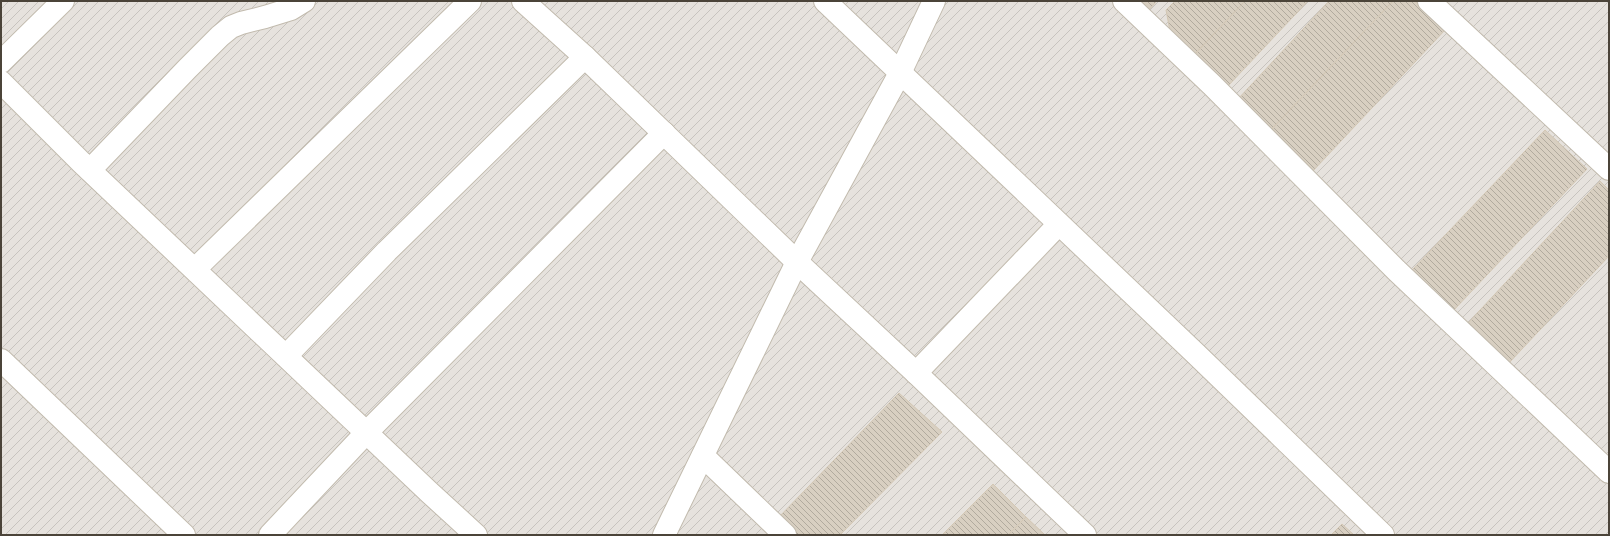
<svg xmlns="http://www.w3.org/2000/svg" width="1610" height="536" font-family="Arial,sans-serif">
  <defs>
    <pattern id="industrial-furrows" width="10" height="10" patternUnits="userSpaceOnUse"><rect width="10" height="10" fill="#e6e2dd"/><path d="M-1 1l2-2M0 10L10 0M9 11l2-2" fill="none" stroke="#c7c3be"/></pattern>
    <pattern id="building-back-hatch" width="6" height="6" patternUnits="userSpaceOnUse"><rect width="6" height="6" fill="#d8cfc1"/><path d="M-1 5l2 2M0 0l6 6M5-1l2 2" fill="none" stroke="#b1aa9e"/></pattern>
  </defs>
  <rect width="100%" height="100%" fill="#f6f3ec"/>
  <rect fill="url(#industrial-furrows)" x="1" y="1" width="1608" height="534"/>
  <g fill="url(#building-back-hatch)" stroke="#d3c7b4">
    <path d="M1140,1h17l-8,9z"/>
    <path d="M1175,1h70l-50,53 -25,-23 -4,-21z"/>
    <path d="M1245,1h63l-81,86 -32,-33z"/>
    <path d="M1329,1h64l-123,130 -32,-32z"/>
    <path d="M1393,1h22l30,29 -134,143 -41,-42z"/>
    <path d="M1545,130l42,39 -135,143 -40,-42z"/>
    <path d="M1600,181l9,9v66l-101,108 -40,-41z"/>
    <path d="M899,393l43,39 -102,103h-46l-16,-17z"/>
    <path d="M993,484l33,33 -18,18h-66z"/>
    <path d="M1026,517l19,18h-37z"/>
    <path d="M1342,524l12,11h-23z"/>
  </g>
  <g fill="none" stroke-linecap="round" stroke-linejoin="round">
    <g stroke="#c2bbae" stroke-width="24">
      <g id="minor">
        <path d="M523,1l62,56 212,205 119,111 169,162"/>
        <path d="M825,1l371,353 187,181"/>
        <path d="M1124,1l88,84 184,185 213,202"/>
        <path d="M1429,1l180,168"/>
        <path d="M1,62l62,-61"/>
        <path d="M1,82l80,80 349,331 46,42"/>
        <path d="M90,170l97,-101 33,-33 11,-9 10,-4 24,-6 26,-8 13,-8"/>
        <path d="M195,269l275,-268"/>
        <path d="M286,356l101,-105 198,-194"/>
        <path d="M1,360l183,175"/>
        <path d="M916,373l143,-149"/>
        <path d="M703,456l82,79"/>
        <path d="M270,535l96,-102 298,-300"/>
        <path d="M664,535l133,-273 103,-189 34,-72"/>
      </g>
    </g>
    <use href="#minor" stroke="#fff" stroke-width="22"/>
  </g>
  <rect width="1610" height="536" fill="none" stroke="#4b4439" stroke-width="4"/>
</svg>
